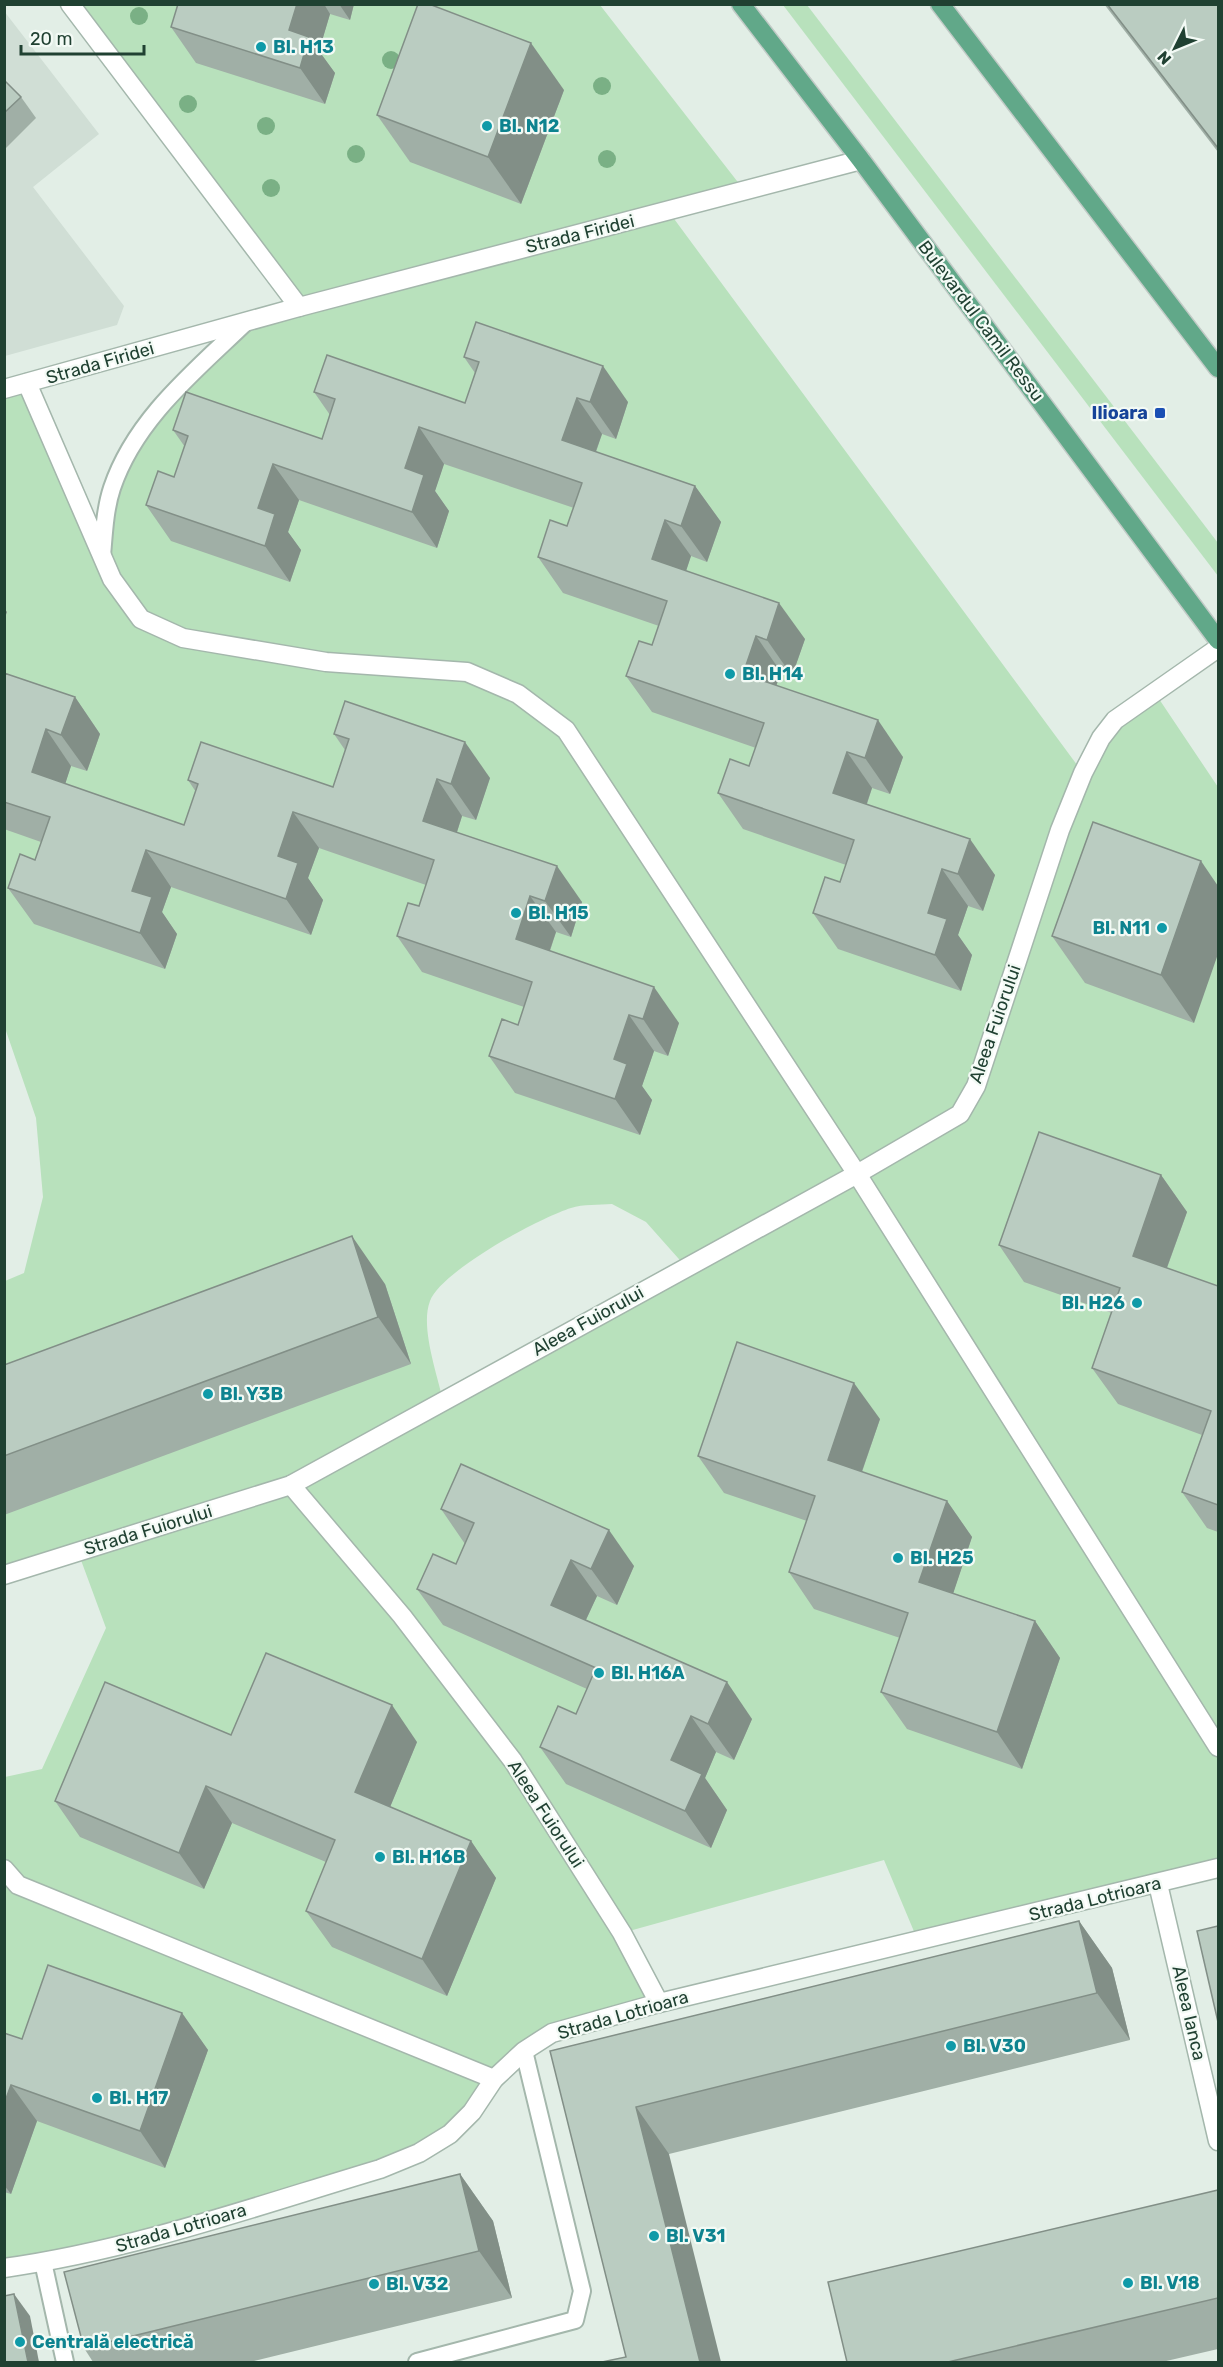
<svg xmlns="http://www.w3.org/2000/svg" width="1223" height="2367" font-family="Rubik,sans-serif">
  <rect width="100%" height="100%" fill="#e2eee6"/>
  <path fill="#d0ded5" d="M4,11l95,123 -66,53 91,119 -7,19 -112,31z"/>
  <g fill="#b8e1bc" fill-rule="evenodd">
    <path d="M70,5h530l144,185 -75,22 414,561 18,-35 54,-45 63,94v1081l-300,73 -34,-81 -262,73 37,70 -106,30 -81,79 -92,57 -375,99v-491l37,-8 64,-141 -28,-76 -73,23v-294l19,-8 19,-76 -7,-79 -31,-90v-639l22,-6 74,171 27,-104 118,-128 52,-15zM612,1204l34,18 40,45 -243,134c-6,-28 -23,-74 -13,-100 11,-30 109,-83 141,-93 12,-4 28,-3 41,-4z"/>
    <path d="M783,5h24l411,538v33z"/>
  </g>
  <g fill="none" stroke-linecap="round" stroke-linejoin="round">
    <g stroke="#a4b7ac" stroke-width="20">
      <g id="lane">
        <path d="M102,556c2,-23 3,-47 10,-68 23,-69 83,-117 134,-166"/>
        <path d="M43,2262l22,100"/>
        <path d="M417,2362l158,-42 7,-29 -58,-240"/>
      </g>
    </g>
    <g stroke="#a4b7ac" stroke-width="21">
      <g id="street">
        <path d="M70,4l229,303"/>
        <path d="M27,383l85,196 29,40 42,19 143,24 141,10 51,22 48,36 291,444 361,573"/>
        <path d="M4,389l295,-82 562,-147"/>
        <path d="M291,1485l111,131 111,145 109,172 37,70"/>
        <path d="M4,1575l287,-90 566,-311 103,-60 16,-28 84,-256 23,-57 18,-35 14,-18 103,-72"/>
        <path d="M4,1869l14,16 476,194"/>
        <path d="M1158,1884l60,257"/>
        <path d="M4,2268c129,-18 252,-62 376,-99l39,-16 31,-19 22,-22 22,-33 30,-28 28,-18 107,-30 559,-135"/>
      </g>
    </g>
    <g stroke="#c1cac6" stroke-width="21">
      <g id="primary">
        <path d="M741,4l120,156 357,480"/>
        <path d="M940,4l278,364"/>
      </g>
    </g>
    <use href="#lane" stroke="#fff" stroke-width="16"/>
    <use href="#street" stroke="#fff" stroke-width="18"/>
    <use href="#primary" stroke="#61a889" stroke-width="18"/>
  </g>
  <g fill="#7ab085">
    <circle cx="139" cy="16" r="9"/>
    <circle cx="391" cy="60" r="9"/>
    <circle cx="602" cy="86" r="9"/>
    <circle cx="188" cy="104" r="9"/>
    <circle cx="266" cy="126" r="9"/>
    <circle cx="356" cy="154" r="9"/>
    <circle cx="607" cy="159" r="9"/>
    <circle cx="271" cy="188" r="9"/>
  </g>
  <g fill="#a0afa6">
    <path d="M178,4h176l-4,16 -20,-6 -11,37 16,22 -10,31 -129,-41 -25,-36z"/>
    <path d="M1104,4h114v148z"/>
    <path d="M4,80l17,17 15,21 -32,32z"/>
    <path d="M564,90l-43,114 -111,-42 -33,-47z"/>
    <path d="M464,357l164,45 -12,37 -14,-5 -6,18 99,34 26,36 -14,40 -16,-6 -5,15 119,68 -13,37 -11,-4 -5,14 127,71 -13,37 -18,-6 -5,16 128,71 -12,36 -15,-5 -10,29 14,20 -11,36 -123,-42 -25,-36 27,-31 6,-17 -103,-36 -25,-36 31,-27 7,-18 -104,-36 -26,-36 26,-31 7,-19 -96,-33 -25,-36 29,-31 7,-18 -130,-44 -9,27 14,20 -12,37 -138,-48 -11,32 13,18 -11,32 -119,-41 -25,-36 28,-28 11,-30 -12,-17 149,9 8,-24 -16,-23 151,11 10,-30z"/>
    <path d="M4,673l71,24 25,37 -13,37 -16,-5 -6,18 119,41 12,-33 -8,-12 145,7 12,-37 -11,-16 156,44 -14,42 -14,-4 -5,16 125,70 -11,35 -15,-5 -6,19 129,72 -11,33 -14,-5 -12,35 10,14 -12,35 -125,-42 -26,-37 29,-31 6,-18 -102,-35 -25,-36 22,-30 7,-21 -107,-37 -11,30 15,22 -12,35 -140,-48 -9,25 15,22 -12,35 -131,-45 -26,-36 27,-28 6,-18 -37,-13z"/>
    <path d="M1201,861l-7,162 -109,-40 -33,-47z"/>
    <path d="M1161,1175l26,37 -20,56 51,18v246l-11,-4 -25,-36 20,-57 -84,-31 -26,-36 20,-55 -88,-31 -25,-37z"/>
    <path d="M385,1284l26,80 -407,151v-150z"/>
    <path d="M880,1419l-18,53 85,29 25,36 -19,56 82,28 25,37 -38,111 -115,-40 -26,-37 19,-54 -86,-29 -25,-37 18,-51 -83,-28 -26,-37z"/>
    <path d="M441,1509l193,57 -17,39 -20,-9 -11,24 166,99 -18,41 -18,-8 -11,26 22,32 -16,38 -145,-64 -26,-37 36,-33 11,-25 -144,-64 -26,-36 39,-25 9,-20z"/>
    <path d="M231,1735l186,7 -27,65 81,34 25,37 -49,118 -115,-49 -26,-36 20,-49 -94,-39 -28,66 -124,-52 -25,-36z"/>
    <path d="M1079,1921l33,47 18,72 -461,114 -43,203 -76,-306z"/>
    <path d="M182,2013l26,37 -43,118 -128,-47 -26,73 -7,-2v-159l18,6z"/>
    <path d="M460,2174l33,47 19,77 -262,64h-157l-9,-14z"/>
    <path d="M1218,2190v159l-56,13h-315z"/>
  </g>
  <g fill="#828f87">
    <path d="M297,4h27l6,10 -11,37 16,22 -10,31 -25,-36 -11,-38z"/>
    <path d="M339,4h15l-4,16z"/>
    <path d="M531,43l33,47 -43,114 -33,-47z"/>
    <path d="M603,366l25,36 -12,37 -26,-37z"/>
    <path d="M577,398l25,36 -15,42 -25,-36z"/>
    <path d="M419,427l25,37 -9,27 14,20 -12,37 -25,-36 -7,-44z"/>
    <path d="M273,464l26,36 -11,32 13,18 -11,32 -25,-36 -7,-38z"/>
    <path d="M695,486l26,36 -14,40 -26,-36z"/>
    <path d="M665,520l26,36 -13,39 -26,-36z"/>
    <path d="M779,603l26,36 -13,37 -25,-36z"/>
    <path d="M4,608l3,4 -3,8z"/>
    <path d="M756,636l25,36 -13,38 -25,-36z"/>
    <path d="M75,697l25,37 -13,37 -26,-36z"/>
    <path d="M878,720l25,37 -13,37 -25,-36z"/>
    <path d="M46,729l25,37 -14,43 -25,-37z"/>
    <path d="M465,742l25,36 -14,42 -25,-36z"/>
    <path d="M847,752l25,36 -14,41 -25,-36z"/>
    <path d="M437,779l25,37 -13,41 -26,-36z"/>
    <path d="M293,812l26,36 -11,30 15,22 -12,35 -25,-36 -8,-43z"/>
    <path d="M970,839l25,36 -12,36 -25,-37z"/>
    <path d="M146,850l25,37 -9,25 15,22 -12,35 -25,-36 -8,-42z"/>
    <path d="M1201,861l17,25v68l-24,69 -33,-48z"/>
    <path d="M557,866l25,36 -11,35 -26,-36z"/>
    <path d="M942,869l26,37 -10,29 14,20 -11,36 -26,-36 -7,-42z"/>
    <path d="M530,896l26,36 -15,44 -25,-37z"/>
    <path d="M654,987l25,36 -11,33 -25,-37z"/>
    <path d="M629,1015l25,36 -12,35 10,14 -12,35 -25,-36 -1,-40z"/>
    <path d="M1161,1175l26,37 -29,80 -25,-36z"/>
    <path d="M352,1236l33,48 26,80 -33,-47z"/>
    <path d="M854,1383l26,36 -27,78 -25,-37z"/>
    <path d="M947,1501l25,36 -27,81 -26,-36z"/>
    <path d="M609,1530l25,36 -17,39 -26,-36z"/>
    <path d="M571,1560l26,36 -21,45 -25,-36z"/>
    <path d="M1035,1621l25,37 -38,111 -25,-37z"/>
    <path d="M727,1682l25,37 -18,41 -26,-36z"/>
    <path d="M392,1705l25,37 -36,87 -26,-37z"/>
    <path d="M691,1716l25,36 -11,26 22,32 -16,38 -26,-37 -14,-51z"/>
    <path d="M206,1786l26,37 -28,66 -25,-36z"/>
    <path d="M471,1841l25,37 -49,118 -25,-37z"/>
    <path d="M1079,1921l33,47 18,72 -33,-47z"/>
    <path d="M182,2013l26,37 -43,118 -25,-37z"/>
    <path d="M11,2085l26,36 -26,73 -7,-9v-81z"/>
    <path d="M636,2107l33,47 52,208h-21z"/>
    <path d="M460,2174l33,47 19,77 -33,-47z"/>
    <path d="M14,2294l16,22 9,46h-11z"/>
  </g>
  <g fill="#baccc1" stroke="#828f87" stroke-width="1.5">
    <path d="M178,4h119l-8,26 20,7 -9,31 -129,-41z"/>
    <path d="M418,4h11l102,39 -43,114 -111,-42z"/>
    <path d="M1107,4h111v144z"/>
    <path d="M4,80l17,17 -17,16z"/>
    <path d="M476,322l127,44 -13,36 -13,-4 -15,42 133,46 -14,40 -16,-6 -13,39 127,44 -12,37 -11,-4 -13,38 135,46 -13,38 -18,-6 -14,41 137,46 -12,35 -16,-5 -14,44 19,6 -12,36 -122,-42 12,-36 15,5 14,-42 -136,-47 12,-34 19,7 15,-43 -138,-47 13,-35 13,4 15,-44 -129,-44 12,-37 17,6 15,-43 -163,-56 -14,41 19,7 -12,37 -139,-48 -15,44 17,6 -10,32 -119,-41 12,-34 16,6 14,-41 -15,-6 13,-38 136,47 13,-40 -21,-7 13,-37 138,48 14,-41 -15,-5z"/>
    <path d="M4,673l71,24 -14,38 -15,-6 -14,43 152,53 14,-41 -10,-4 13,-38 132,45 16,-48 -15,-5 11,-33 120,41 -14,42 -14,-5 -14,42 134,45 -12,35 -15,-5 -14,43 138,48 -11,32 -14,-4 -15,44 13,5 -12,35 -126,-43 13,-37 16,6 14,-43 -135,-46 11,-33 11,3 15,-46 -141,-48 -15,44 20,7 -12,36 -140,-49 -14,41 20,6 -12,36 -132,-45 12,-34 15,6 15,-43 -46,-15z"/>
    <path d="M1093,822l108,39 -40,114 -109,-39z"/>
    <path d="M1039,1132l122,43 -28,81 85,30v219l-36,-13 29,-81 -119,-43 28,-80 -121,-43z"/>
    <path d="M352,1236l26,81 -374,139v-91z"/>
    <path d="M737,1342l117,41 -26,77 119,41 -28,81 116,39 -38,111 -116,-40 27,-79 -119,-41 26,-76 -117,-40z"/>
    <path d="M461,1464l148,66 -18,39 -20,-9 -20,45 176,77 -19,42 -17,-8 -20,44 31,14 -17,37 -145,-64 18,-41 18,8 20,-46 -179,-79 16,-35 23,10 18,-41 -33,-14z"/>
    <path d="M266,1653l126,52 -37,87 116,49 -49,118 -116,-48 29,-71 -129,-54 -27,67 -124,-52 50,-119 126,53z"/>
    <path d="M1079,1921l18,72 -461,114 64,255h-98l24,-5 -76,-306z"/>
    <path d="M1218,1926v96l-21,-91z"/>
    <path d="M48,1965l134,48 -42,118 -129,-46 -7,19v-71l18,6z"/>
    <path d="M460,2174l19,77 -395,97 -20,-76z"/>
    <path d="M1218,2190v108l-270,64h-101l-19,-80z"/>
    <path d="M14,2294l14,68h-24v-66z"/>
  </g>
  <g fill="#0f9aa8" stroke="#f3faf5" stroke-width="2">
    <circle cx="261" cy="47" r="6"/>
    <circle cx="487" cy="126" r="6"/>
    <circle cx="730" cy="674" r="6"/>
    <circle cx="516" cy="913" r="6"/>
    <circle cx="1162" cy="928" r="6"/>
    <circle cx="1137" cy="1303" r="6"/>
    <circle cx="208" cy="1394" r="6"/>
    <circle cx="898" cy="1558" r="6"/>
    <circle cx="599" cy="1673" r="6"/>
    <circle cx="380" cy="1857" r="6"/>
    <circle cx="951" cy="2046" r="6"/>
    <circle cx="97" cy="2098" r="6"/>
    <circle cx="654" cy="2236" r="6"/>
    <circle cx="1128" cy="2283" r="6"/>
    <circle cx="374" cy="2284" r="6"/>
    <circle cx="20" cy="2342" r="6"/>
  </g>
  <rect fill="#1a4fb4" stroke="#f3faf5" stroke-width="2" x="1154" y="407" width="12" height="12" rx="3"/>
  <g text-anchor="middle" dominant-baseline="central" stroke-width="4.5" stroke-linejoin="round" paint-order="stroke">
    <g font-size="18" font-weight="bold" fill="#0d838f" stroke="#f3faf5" text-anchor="start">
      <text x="273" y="47">Bl. H13</text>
      <text x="499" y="126">Bl. N12</text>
      <text x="742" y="674">Bl. H14</text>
      <text x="528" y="913">Bl. H15</text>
      <text x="1150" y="928" text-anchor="end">Bl. N11</text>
      <text x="1125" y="1303" text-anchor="end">Bl. H26</text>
      <text x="220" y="1394">Bl. Y3B</text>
      <text x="910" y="1558">Bl. H25</text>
      <text x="611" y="1673">Bl. H16A</text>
      <text x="392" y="1857">Bl. H16B</text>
      <text x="963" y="2046">Bl. V30</text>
      <text x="109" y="2098">Bl. H17</text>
      <text x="666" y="2236">Bl. V31</text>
      <text x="1140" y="2283">Bl. V18</text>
      <text x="386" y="2284">Bl. V32</text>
      <text x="32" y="2342">Centrală electrică</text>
    </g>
    <g font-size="18" fill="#204132" stroke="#f3faf5">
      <text transform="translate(580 234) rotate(-14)">Strada Firidei</text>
      <text transform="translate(981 321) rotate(53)">Bulevardul Camil Ressu</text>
      <text transform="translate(100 363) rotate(-16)">Strada Firidei</text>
      <text transform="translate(995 1024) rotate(-71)">Aleea Fuiorului</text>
      <text transform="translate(588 1321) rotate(-29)">Aleea Fuiorului</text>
      <text transform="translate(148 1530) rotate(-17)">Strada Fuiorului</text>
      <text transform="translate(546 1814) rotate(57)">Aleea Fuiorului</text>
      <text transform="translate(1095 1899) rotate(-14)">Strada Lotrioara</text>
      <text transform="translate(1189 2013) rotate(77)">Aleea Ianca</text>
      <text transform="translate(623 2015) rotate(-16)">Strada Lotrioara</text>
      <text transform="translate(181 2228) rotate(-16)">Strada Lotrioara</text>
    </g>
    <g font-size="18" font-weight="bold" fill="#164399" stroke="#f3faf5" text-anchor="end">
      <text x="1148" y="413">Ilioara</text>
    </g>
  </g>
  <rect width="1223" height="2367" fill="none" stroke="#204132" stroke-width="12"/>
  <g transform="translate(1175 48) rotate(227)" stroke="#f3faf5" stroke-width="4.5" paint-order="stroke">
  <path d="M0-4.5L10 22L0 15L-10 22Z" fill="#204132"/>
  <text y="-9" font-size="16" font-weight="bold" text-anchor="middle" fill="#204132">N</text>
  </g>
  <path d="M21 45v9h123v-9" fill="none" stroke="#204132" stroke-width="3"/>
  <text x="30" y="45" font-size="18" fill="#204132" stroke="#f3faf5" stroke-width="4.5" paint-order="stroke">20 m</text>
</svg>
